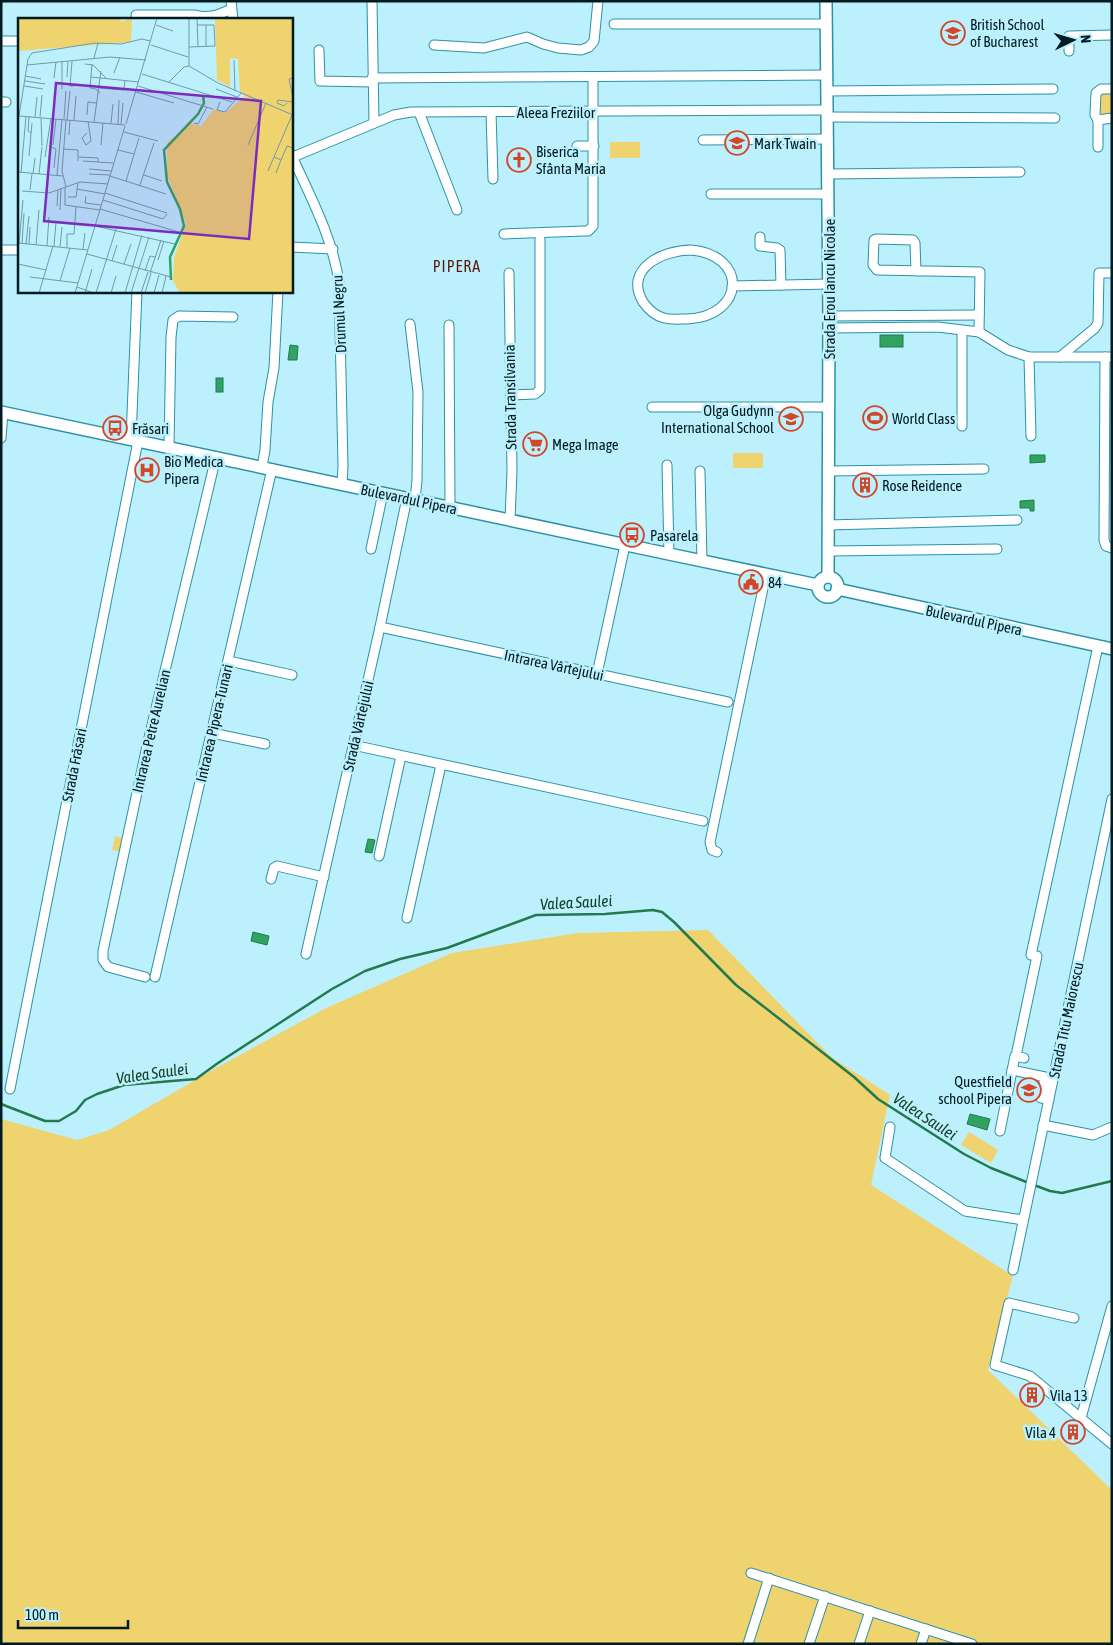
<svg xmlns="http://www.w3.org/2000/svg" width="1113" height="1645" font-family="'Asap Condensed',sans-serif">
  <rect width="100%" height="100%" fill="#bcf0fd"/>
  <g fill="#efd36f">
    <path d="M1112,92v23h-11l-2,-1 -1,-18 3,-3z"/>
    <rect x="610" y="142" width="30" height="16"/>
    <rect x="733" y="453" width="30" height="15"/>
    <path d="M115,836l7,2 -3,13 -7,-1z"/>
    <path d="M708,930l123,127 59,38 -19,90 142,91 -25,94 124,120v154h-1111v-525l76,21 32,-10 107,-62 110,-60 126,-55 126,-20z"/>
    <path d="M969,1132l29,18 -7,13 -30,-18z"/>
  </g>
  <g fill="#31a361" stroke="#227a4e">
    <rect x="880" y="335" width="23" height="12"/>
    <path d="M290,345l8,1 -1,14h-9z"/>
    <rect x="216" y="378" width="7" height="14"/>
    <path d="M1030,455h15v7l-15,1z"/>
    <path d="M1034,500v11h-4v-3h-10v-7z"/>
    <path d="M368,839l7,1 -3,13 -7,-1z"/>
    <path d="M253,932l16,4 -2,9 -16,-4z"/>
    <path d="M970,1114l20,5 -3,11 -20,-6z"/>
  </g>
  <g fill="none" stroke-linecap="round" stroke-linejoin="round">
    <g stroke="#227a4e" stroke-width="2.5">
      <path d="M1,1104l44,17h14l17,-10 9,-11 12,-6 27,-9 72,-6 22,-16 114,-74 33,-18 35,-12 47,-11 89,-33 69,-1 48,-4 9,2 12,10 62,63 118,92 24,22 86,55 27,14 38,15"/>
      <path d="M1034,1185l16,6 12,2 50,-12"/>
    </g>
    <g stroke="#2d91a5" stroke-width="11">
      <g id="street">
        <path d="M231,1l2,18"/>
        <path d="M372,1l2,122"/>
        <path d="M136,15h59c13,4 24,0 36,-6"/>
        <path d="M614,24h212"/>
        <path d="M1,41h18"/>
        <path d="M434,45l50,3 43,-11 16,7 15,4 23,2 8,-3 5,-6 4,-40"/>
        <path d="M319,50l1,31 52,1"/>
        <path d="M1069,51v-15l43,-1"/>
        <path d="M372,78l455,-3"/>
        <path d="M827,91l226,-2"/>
        <path d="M1,102h5"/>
        <path d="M419,112l38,98"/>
        <path d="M491,112l2,67"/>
        <path d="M827,117l228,1"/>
        <path d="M1098,120l-3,-5 1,-22 5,-4h11"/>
        <path d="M703,140l125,-1"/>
        <path d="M577,146h17"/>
        <path d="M1098,147v-27l14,-2"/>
        <path d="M291,154c19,42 41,82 48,128l4,184 -1,18"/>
        <path d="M293,157l101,-42 17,-3 416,-2"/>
        <path d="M828,174l192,-2"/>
        <path d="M711,194h117"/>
        <path d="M504,234l80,-3h4l5,-5v-148"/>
        <path d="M760,237v9l17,2 3,2 1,35"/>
        <path d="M291,247l42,2"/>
        <path d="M1,250h18"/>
        <path d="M691,250c57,5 55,66 -4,69 -7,0 -15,1 -23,-1 -8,-2 -16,-9 -21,-16 -20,-34 21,-52 48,-52z"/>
        <path d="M916,271l-1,-28 -2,-3 -37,-1 -2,1 -1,25 4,5 103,2 -1,60"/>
        <path d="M509,273l3,198 -2,49"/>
        <path d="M732,286l97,-2"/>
        <path d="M829,316l150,-1"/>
        <path d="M410,324l8,68 -1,88 -2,20"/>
        <path d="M449,325l1,182"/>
        <path d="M829,328l109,-1 41,5 29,18 21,7h83"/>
        <path d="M962,331v95"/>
        <path d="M1029,357l2,79"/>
        <path d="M1060,357l35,-29 3,-5 1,-50h13"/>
        <path d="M1105,357l-1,183 2,6 6,2"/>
        <path d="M511,395l24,-1 5,-4v-151"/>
        <path d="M652,407h177"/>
        <path d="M1,438l2,-26"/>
        <path d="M131,439l6,-148"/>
        <path d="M169,447l2,-110 2,-17 6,-4 54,1"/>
        <path d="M667,465l2,89"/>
        <path d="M262,467l3,-17 3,-48 6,-34 4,-77"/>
        <path d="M700,471l2,90"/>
        <path d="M828,471l156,-2"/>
        <path d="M828,525l189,-5"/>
        <path d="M371,549l12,-56"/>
        <path d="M829,551l168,-2"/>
        <path d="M380,627l348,75"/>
        <path d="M229,661l63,14"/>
        <path d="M597,674l28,-129"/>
        <path d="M212,733l53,11"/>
        <path d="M353,745l350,76"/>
        <path d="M717,852l-5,-2 -2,-8 56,-268"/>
        <path d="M379,856l22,-100"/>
        <path d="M271,879l3,-11 3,-2 47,11"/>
        <path d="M407,918l34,-153"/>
        <path d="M306,954l74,-327 27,-129"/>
        <path d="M1031,955l67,-309"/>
        <path d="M145,977l-37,-10 -5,-7v-9l44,-205 69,-289"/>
        <path d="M155,977l117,-508"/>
        <path d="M1017,1051l20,-95"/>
        <path d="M1012,1070l33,7 -4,21 8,2"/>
        <path d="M10,1089l128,-648"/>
        <path d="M1043,1125l50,10 19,-8"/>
        <path d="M890,1127l-5,31 80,53 58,9"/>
        <path d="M1000,1131l15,-75 9,2"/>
        <path d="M1013,1270l99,-471"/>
        <path d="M1074,1318l-65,-15 -14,62 35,11 82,68"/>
        <path d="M1081,1418l31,-112"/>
        <path d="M751,1573l221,71"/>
        <path d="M748,1644l21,-66"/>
        <path d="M809,1644l16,-48"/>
        <path d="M859,1644l11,-33"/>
        <path d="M921,1644l5,-15"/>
      </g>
    </g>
    <g stroke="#2d91a5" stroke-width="14">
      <g id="secondary">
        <path d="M826,1l3,315 -1,261"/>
        <path d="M1,412l668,142 149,31"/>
        <circle cx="828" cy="587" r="10"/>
        <path d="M837,589l275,60"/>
      </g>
    </g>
    <use href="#street" stroke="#fff" stroke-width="9"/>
    <use href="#secondary" stroke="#fff" stroke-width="11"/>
  </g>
  <defs>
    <g id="school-ring" transform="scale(1.25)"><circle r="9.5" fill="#bcf0fd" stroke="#d2472a" stroke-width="1.5"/><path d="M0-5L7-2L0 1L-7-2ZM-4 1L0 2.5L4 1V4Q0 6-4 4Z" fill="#d2472a"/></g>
    <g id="church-ring" transform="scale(1.25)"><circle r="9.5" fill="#bcf0fd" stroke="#d2472a" stroke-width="1.5"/><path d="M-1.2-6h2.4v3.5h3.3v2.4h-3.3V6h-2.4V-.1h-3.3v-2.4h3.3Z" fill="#d2472a"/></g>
    <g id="stadium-ring" transform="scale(1.25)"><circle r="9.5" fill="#bcf0fd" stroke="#d2472a" stroke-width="1.5"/><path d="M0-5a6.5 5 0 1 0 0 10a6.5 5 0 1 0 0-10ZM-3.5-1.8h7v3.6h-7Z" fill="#d2472a"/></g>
    <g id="bus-ring" transform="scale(1.25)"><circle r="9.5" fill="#bcf0fd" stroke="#d2472a" stroke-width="1.5"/><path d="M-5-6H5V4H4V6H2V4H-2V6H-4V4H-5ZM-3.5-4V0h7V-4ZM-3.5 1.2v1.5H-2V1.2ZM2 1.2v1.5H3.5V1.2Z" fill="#d2472a"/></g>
    <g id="supermarket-ring" transform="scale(1.25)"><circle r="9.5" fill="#bcf0fd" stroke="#d2472a" stroke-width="1.5"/><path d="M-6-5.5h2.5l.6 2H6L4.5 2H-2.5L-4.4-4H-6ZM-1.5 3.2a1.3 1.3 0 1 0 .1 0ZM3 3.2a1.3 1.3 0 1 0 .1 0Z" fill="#d2472a"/></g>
    <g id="hospital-ring" transform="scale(1.25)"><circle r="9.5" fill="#bcf0fd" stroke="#d2472a" stroke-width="1.5"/><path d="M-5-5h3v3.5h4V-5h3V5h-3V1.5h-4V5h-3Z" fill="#d2472a"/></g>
    <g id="building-ring" transform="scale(1.25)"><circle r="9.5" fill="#bcf0fd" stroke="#d2472a" stroke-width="1.5"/><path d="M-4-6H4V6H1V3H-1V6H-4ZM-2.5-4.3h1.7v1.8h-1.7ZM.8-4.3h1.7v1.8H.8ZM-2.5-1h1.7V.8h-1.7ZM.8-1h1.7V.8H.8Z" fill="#d2472a"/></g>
    <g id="civic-ring" transform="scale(1.25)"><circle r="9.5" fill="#bcf0fd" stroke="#d2472a" stroke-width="1.5"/><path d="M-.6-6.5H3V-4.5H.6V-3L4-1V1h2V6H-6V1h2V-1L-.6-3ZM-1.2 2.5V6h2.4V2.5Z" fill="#d2472a"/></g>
  </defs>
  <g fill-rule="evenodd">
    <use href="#school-ring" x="953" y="33"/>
    <use href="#school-ring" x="737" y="143"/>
    <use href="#church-ring" x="519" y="160"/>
    <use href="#stadium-ring" x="875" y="418"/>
    <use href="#school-ring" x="791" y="419"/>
    <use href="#bus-ring" x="115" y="428"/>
    <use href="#supermarket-ring" x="535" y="444"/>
    <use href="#hospital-ring" x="147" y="470"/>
    <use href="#building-ring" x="865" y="485"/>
    <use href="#bus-ring" x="632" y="535"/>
    <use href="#civic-ring" x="751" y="582"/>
    <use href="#school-ring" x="1029" y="1090"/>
    <use href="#building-ring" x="1032" y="1395"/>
    <use href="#building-ring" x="1073" y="1432"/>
  </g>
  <g text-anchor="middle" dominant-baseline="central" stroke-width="5" stroke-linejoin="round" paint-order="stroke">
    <g font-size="15" fill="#001b21" stroke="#bcf0fd" text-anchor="start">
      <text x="970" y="24">British School<tspan x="970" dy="17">of Bucharest</tspan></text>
      <text x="754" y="143">Mark Twain</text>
      <text x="536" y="151">Biserica<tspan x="536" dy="17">Sfânta Maria</tspan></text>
      <text x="774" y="410" text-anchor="end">Olga Gudynn<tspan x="774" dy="17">International School</tspan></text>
      <text x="892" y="418">World Class</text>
      <text x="132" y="428">Frăsari</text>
      <text x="552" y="444">Mega Image</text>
      <text x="164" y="461">Bio Medica<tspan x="164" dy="17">Pipera</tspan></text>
      <text x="882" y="485">Rose Reidence</text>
      <text x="650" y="535">Pasarela</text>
      <text x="768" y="582">84</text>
      <text x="1012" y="1081" text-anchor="end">Questfield<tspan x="1012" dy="17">school Pipera</tspan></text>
      <text x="1050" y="1395">Vila 13</text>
      <text x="1056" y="1432" text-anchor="end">Vila 4</text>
    </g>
    <g font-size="15" fill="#001b21" stroke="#bcf0fd">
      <text x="556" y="112">Aleea Freziilor</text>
      <text transform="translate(829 289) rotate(-90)">Strada Erou Iancu Nicolae</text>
      <text transform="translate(339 314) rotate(-93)">Drumul Negru</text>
      <text transform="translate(510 397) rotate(-91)">Strada Transilvania</text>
      <text transform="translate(409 499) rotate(12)">Bulevardul Pipera</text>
      <text transform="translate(974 620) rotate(12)">Bulevardul Pipera</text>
      <text transform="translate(554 665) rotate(12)">Intrarea Vârtejului</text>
      <text transform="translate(214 723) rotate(-77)">Intrarea Pipera-Tunari</text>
      <text transform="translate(358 726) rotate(-77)">Strada Vârtejului</text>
      <text transform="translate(151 731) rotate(-77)">Intrarea Petre Aurelian</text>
      <text transform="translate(74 765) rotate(-79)">Strada Frăsari</text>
      <text transform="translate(1066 1020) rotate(-78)">Strada Titu Maiorescu</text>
    </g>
    <g font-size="16" letter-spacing="1" fill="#5c1a0c" stroke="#bcf0fd">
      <text x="457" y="266">PIPERA</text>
    </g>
    <g font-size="16" font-style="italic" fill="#144126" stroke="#bcf0fd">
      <text transform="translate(576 902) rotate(-3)">Valea Saulei</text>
      <text transform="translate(152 1073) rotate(-8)">Valea Saulei</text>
      <text transform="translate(925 1116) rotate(33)">Valea Saulei</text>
    </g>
  </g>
  <g transform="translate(18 18)">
    <rect width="275" height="275" fill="#bcf0fd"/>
    <path d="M0,0h103v4l11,-4 -1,24 -113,9zM197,0h78v275h-113l-7,-12 1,-24 12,-33 -19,-48v-33l23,-20 11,3 13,-17 11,4 20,-17 -5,-4 -2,-33 -8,-1v29l-13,-7z" fill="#efd36f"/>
    <path fill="none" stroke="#31a361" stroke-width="2.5" d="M153,262l-1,-23 14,-31 -4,-17 -13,-27 -3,-32 34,-36 6,-11 -1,-8"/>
    <path fill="none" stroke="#719ba5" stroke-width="1" d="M171,0v48M179,0l1,28M138,7l17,6M188,7v21M133,27l37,12M171,29l26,-1 -1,-21h-17M76,40l4,-15M216,42l1,31M54,43l-2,25h4M67,46l8,1 13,13M74,46l-2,24 6,1 4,4M9,47l83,-8 36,3M96,55l6,-16M124,56l90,28M7,58l16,3M49,59l1,-16M73,59l48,5M36,60l2,-16M275,60l-4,1 4,19M7,63l20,3M151,64l15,-15 5,-1 29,17 75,32M6,68l19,3M120,68l75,23M82,70l24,2 1,-10M44,71v-27M198,71l21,8M118,74l38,11M260,82l-1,3 7,3 3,-3M260,82l15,2M202,84l-3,8 8,2 16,-19M69,97l1,-13 8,1M1,98l9,-57 4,-6 63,-10 26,1 21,-5 8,2M1,98l106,9M11,99l-1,14 3,2M17,99l2,-20M22,99l2,-22M23,100l1,28M46,101l2,-28M49,102l3,-29M56,102l2,-24M76,104l7,-51M93,105l2,-19M176,105l4,1 9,-17M100,106l1,-24M103,106l2,-21M108,106l31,-106M106,114l34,9M69,115l-5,5 4,7 5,-4 -3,-20M51,117l1,-15M35,127l3,-26M83,127l2,-22M230,127l18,-42M31,128l7,3 -2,19M45,131l15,1v11M100,132l16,4M11,138l3,-33M27,139l6,-39M61,139l19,1v4M256,139l7,3 -5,13M263,142l6,-14 6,2M65,143l30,2M71,151l22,2M250,153l24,-56M0,154l45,4M3,155l5,-57M15,156l2,-16M21,156l3,-27M71,156l21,1M126,157l18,6M39,158l5,-57M92,158l56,18M108,163l13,-43M122,167l14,-42M47,169v18l35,5M48,169l-4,-16 4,-51M59,171l28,5M12,172l2,-16M4,173l27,2 31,-11 28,2M87,175l62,20M68,178l-1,7 16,2M50,179h8l2,-14M85,182l60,19 4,-5M39,188l1,-16M82,191l79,23M42,192l1,-22M77,208l80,18M0,225l70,7M1,225l4,-43M4,226l2,-31M8,226l3,-28M11,226l1,-17M18,227l3,-35M29,228l2,-29M36,228l2,-24M42,229l2,-20M49,230v-14h7l2,-27M65,231l2,-16M69,236l84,23M140,242l6,-19M94,243l5,-16M0,246l28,6M106,246l7,-20M127,253l5,-15 5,1M132,255l11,-33M12,259l48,6M42,263l10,-33M59,269l17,6M21,275l14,-47M57,275l50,-167M67,275l7,-24M78,275l20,-64M93,275l5,-17M107,275l17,-58M113,275l18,-56M123,275l7,-21M127,275l6,-20M136,275l5,-18M144,275l4,-17"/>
    <path fill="#7b2cbf" fill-opacity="0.15" stroke="#7b2cbf" stroke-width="2.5" d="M38,65l205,18 -12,138 -205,-18z"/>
    <rect width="275" height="275" fill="none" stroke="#001b21" stroke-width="2.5"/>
  </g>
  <rect width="1113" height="1645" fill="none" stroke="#001b21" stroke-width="5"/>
  <g transform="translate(1073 40) rotate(85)" stroke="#bcf0fd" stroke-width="4" paint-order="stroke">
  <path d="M0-4L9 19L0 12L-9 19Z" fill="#001b21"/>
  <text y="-8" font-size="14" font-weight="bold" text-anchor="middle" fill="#001b21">N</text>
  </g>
  <path d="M18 1620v8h110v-8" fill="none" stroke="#001b21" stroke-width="2.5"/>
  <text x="25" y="1620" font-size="15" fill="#001b21" stroke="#bcf0fd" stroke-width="4" paint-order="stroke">100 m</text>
</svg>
